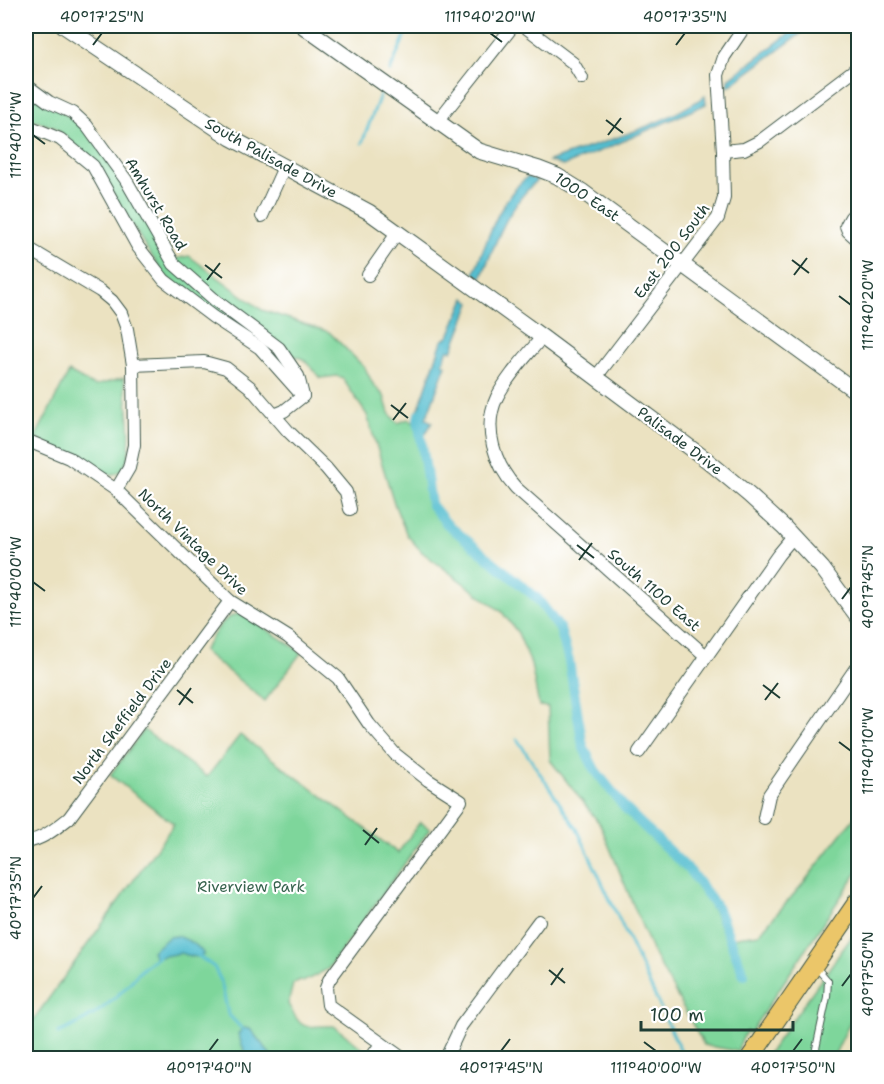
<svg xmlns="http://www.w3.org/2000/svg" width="884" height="1084" font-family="'Shantell Sans',sans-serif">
  <rect width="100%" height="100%" fill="#fff"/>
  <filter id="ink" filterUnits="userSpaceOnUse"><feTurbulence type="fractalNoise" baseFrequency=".0167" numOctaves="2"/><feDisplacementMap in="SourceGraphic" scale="12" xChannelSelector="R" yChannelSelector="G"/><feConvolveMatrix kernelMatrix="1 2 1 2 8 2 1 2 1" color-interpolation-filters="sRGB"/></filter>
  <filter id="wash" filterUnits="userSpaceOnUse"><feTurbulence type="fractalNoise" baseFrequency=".008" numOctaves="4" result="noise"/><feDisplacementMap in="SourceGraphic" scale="24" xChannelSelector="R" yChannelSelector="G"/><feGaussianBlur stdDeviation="1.35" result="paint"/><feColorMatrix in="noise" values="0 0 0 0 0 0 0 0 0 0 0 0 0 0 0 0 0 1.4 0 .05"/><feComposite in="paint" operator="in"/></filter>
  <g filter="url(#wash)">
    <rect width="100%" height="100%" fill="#ebe2c1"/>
    <g fill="#7ed69b" stroke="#4e8a68" stroke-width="1.5">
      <path d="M26,90c19,12 41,22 57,39 36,37 59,87 86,131l20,-4 73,54 67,22 36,36 8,16 11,12 5,17 9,10 10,-4 8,5 10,71 11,22 97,82 22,29 8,21 17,99 20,33 47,53 40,39 26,38 13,31 10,-5 22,-3 42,-48 57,-73v58l-108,162 -4,-2 -9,20 -33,-6 -51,-92 -53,-129 -50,-64 -2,-53 -9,-1 -8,-42 -13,-31 -16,-21 -80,-60 -15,-17 -12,-29 -28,-91 -24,-36 -6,-3 -16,2 -18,-19 -47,-16 -90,-66 -19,-28 -55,-89 -38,-33 -28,-9z"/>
      <path d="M69,372l25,14 30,-8c2,22 21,112 -24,94l-65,-34z"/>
      <path d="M238,614l6,1 47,30 10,8 -36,48 -62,-50c9,-13 19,-35 35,-37z"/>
      <path d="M144,730l63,47 33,-42 158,118 22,-31 10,7 -102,140 -25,13 -3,-2 -7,4 -5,20c16,30 15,21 46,22l28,22 -8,10h-328v-28l148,-206 -64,-49z"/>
      <path d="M858,928v77l-25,53h-68z"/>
    </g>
    <g fill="#54bed0" stroke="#3a7e82" stroke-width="1.5">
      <path d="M799,26h12l-83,61 1,-8z"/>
      <path d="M705,96l1,8 -96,43 -47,19 -14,-5c50,-18 113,-35 156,-65z"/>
      <path d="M527,177l10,3c-31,29 -40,60 -56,98l-7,-5c14,-34 24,-72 53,-96z"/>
      <path d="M465,298l6,5 -19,48 -4,-2 -5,14 3,2 -20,54 6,3 -6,11 -10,-9 1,-10 25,-73 7,-5z"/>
      <path d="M177,936c11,4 21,8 27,19l-9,2 -15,-4 -25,5 -3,-7 17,-14z"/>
      <path d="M243,1028l7,1 23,29h-26l-9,-24z"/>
    </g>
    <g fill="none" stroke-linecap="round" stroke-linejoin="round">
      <g stroke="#54bed0" stroke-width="3">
        <path d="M390,71l19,-45"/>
        <path d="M362,143l18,-48"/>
        <path d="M517,739l60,90 107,229"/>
        <path d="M197,955l17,12 7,14 7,33 17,18"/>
        <path d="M58,1033c25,-10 48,-25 66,-44 12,-12 19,-24 34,-32"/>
      </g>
      <path stroke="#54bed0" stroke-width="10" d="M420,414l-2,4 13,86 16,20 90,74 23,31 9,32 14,85 12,24 30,38 65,63 28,38 26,66"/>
    </g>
  </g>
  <g filter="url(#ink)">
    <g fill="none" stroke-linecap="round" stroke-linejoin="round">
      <g stroke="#3e5649" stroke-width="8">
        <path id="service" d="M814,1058l13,-61 1,-16 -12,-14"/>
      </g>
      <g stroke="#3e5649" stroke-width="14">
        <g id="minor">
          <path d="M524,26l49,37 9,15"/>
          <path d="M26,85l23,17 24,11 14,13 39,54 48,84 41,36 64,48 19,28 5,20"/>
          <path d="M437,122l76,-96"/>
          <path d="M26,125l34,14 33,27 45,81 26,33 49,37 47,31 40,45"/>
          <path d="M723,151l21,-2 16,-8 98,-74"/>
          <path d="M858,211l-7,6 -5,9 2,5 10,9"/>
          <path d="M262,216l22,-49"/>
          <path d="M26,247l74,44 12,10 9,12 6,16 6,36 1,80 -5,23 -13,22"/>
          <path d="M368,275l30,-43"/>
          <path d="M542,337c-15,19 -34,38 -45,60 -15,31 -2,68 19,91l190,168"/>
          <path d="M133,365l71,-3 22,6 24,19 38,44 38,37 20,24 4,17"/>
          <path d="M596,377l122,-159 6,-20 -1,-47 -5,-76 6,-18 21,-31"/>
          <path d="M274,415l10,-4 19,-15"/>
          <path d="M26,440l43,18 47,32 114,111 58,36 50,41 31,46 26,30 33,26 33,21 -132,179 -3,8 2,17 74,53"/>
          <path d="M639,752l139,-197 15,-18"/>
          <path d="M764,818l5,-23 89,-130"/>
          <path d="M26,842c17,-3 29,-13 43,-24l161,-217"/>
          <path d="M371,1058l10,-14"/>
          <path d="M446,1058l15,-32 78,-105"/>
        </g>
      </g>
      <g stroke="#3e5649" stroke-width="17">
        <g id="tertiary">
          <path d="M64,26l167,112 138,74 173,125 166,124 41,34 35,32 38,41 36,49"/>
          <path d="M303,26l176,125 60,18 18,7 26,16 275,201"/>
        </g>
      </g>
      <g stroke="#3e5649" stroke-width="20">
        <path id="primary" d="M750,1058l108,-157"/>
      </g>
      <use href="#service" stroke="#fff" stroke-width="6"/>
      <use href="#minor" stroke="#fff" stroke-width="12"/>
      <use href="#tertiary" stroke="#fff" stroke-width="15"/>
      <use href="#primary" stroke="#ebc669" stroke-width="18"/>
    </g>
  </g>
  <path fill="none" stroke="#1f3d34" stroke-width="2" d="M490,33l12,9M93,45l9,-12M676,45l9,-12M606,120l17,13M33,135l12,9M608,135l13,-17M792,260l17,13M205,265l17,13M794,275l13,-17M207,280l13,-17M839,296l12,9M391,405l17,13M393,420l13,-17M577,545l17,13M579,560l13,-17M33,582l12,9M842,599l9,-12M763,685l17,13M177,690l16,13M765,700l13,-17M179,705l12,-17M839,742l12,9M363,830l16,13M365,845l12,-17M33,898l9,-12M549,970l16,13M551,985l12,-17M842,986l9,-12M644,1042l12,9M209,1051l9,-12M501,1051l9,-12M793,1051l9,-12"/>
  <g text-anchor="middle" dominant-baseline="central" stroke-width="4.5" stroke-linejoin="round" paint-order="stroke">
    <g font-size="15" fill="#1f3d34" stroke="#fff">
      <text transform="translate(271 158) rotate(29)">South Palisade Drive</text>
      <text transform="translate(587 197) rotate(34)">1000 East</text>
      <text transform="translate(156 204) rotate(59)">Amhurst Road</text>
      <text transform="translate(672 251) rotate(-53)">East 200 South</text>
      <text transform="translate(680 441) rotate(37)">Palisade Drive</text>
      <text transform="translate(193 542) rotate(44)">North Vintage Drive</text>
      <text transform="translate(654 590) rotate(41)">South 1100 East</text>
      <text transform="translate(122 721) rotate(-53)">North Sheffield Drive</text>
    </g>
    <g font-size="15" fill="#37634e" stroke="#fff">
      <text x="251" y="887">Riverview Park</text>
    </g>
  </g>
  <rect width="884" height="1084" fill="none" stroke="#fff" stroke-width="66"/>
  <path d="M641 1021v9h152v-9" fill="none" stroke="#1f3d34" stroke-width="3"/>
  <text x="650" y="1021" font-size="18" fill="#1f3d34" stroke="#ffffff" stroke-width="4.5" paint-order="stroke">100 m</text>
  <rect x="33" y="33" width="818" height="1018" fill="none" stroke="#1f3d34" stroke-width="2"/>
  <g font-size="15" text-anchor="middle" fill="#1f3d34">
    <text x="102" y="22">40°17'25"N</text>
    <text x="490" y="22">111°40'20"W</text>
    <text x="685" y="22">40°17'35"N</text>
    <text transform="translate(16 135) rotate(-90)" y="5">111°40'10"W</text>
    <text transform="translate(868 305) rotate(-90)" y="5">111°40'20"W</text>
    <text transform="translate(16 582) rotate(-90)" y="5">111°40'00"W</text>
    <text transform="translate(868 587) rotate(-90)" y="5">40°17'45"N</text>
    <text transform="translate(868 751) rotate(-90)" y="5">111°40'10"W</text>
    <text transform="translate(16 898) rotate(-90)" y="5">40°17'35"N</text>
    <text transform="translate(868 974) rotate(-90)" y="5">40°17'50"N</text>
    <text x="209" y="1073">40°17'40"N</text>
    <text x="501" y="1073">40°17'45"N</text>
    <text x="656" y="1073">111°40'00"W</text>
    <text x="793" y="1073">40°17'50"N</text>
  </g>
</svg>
